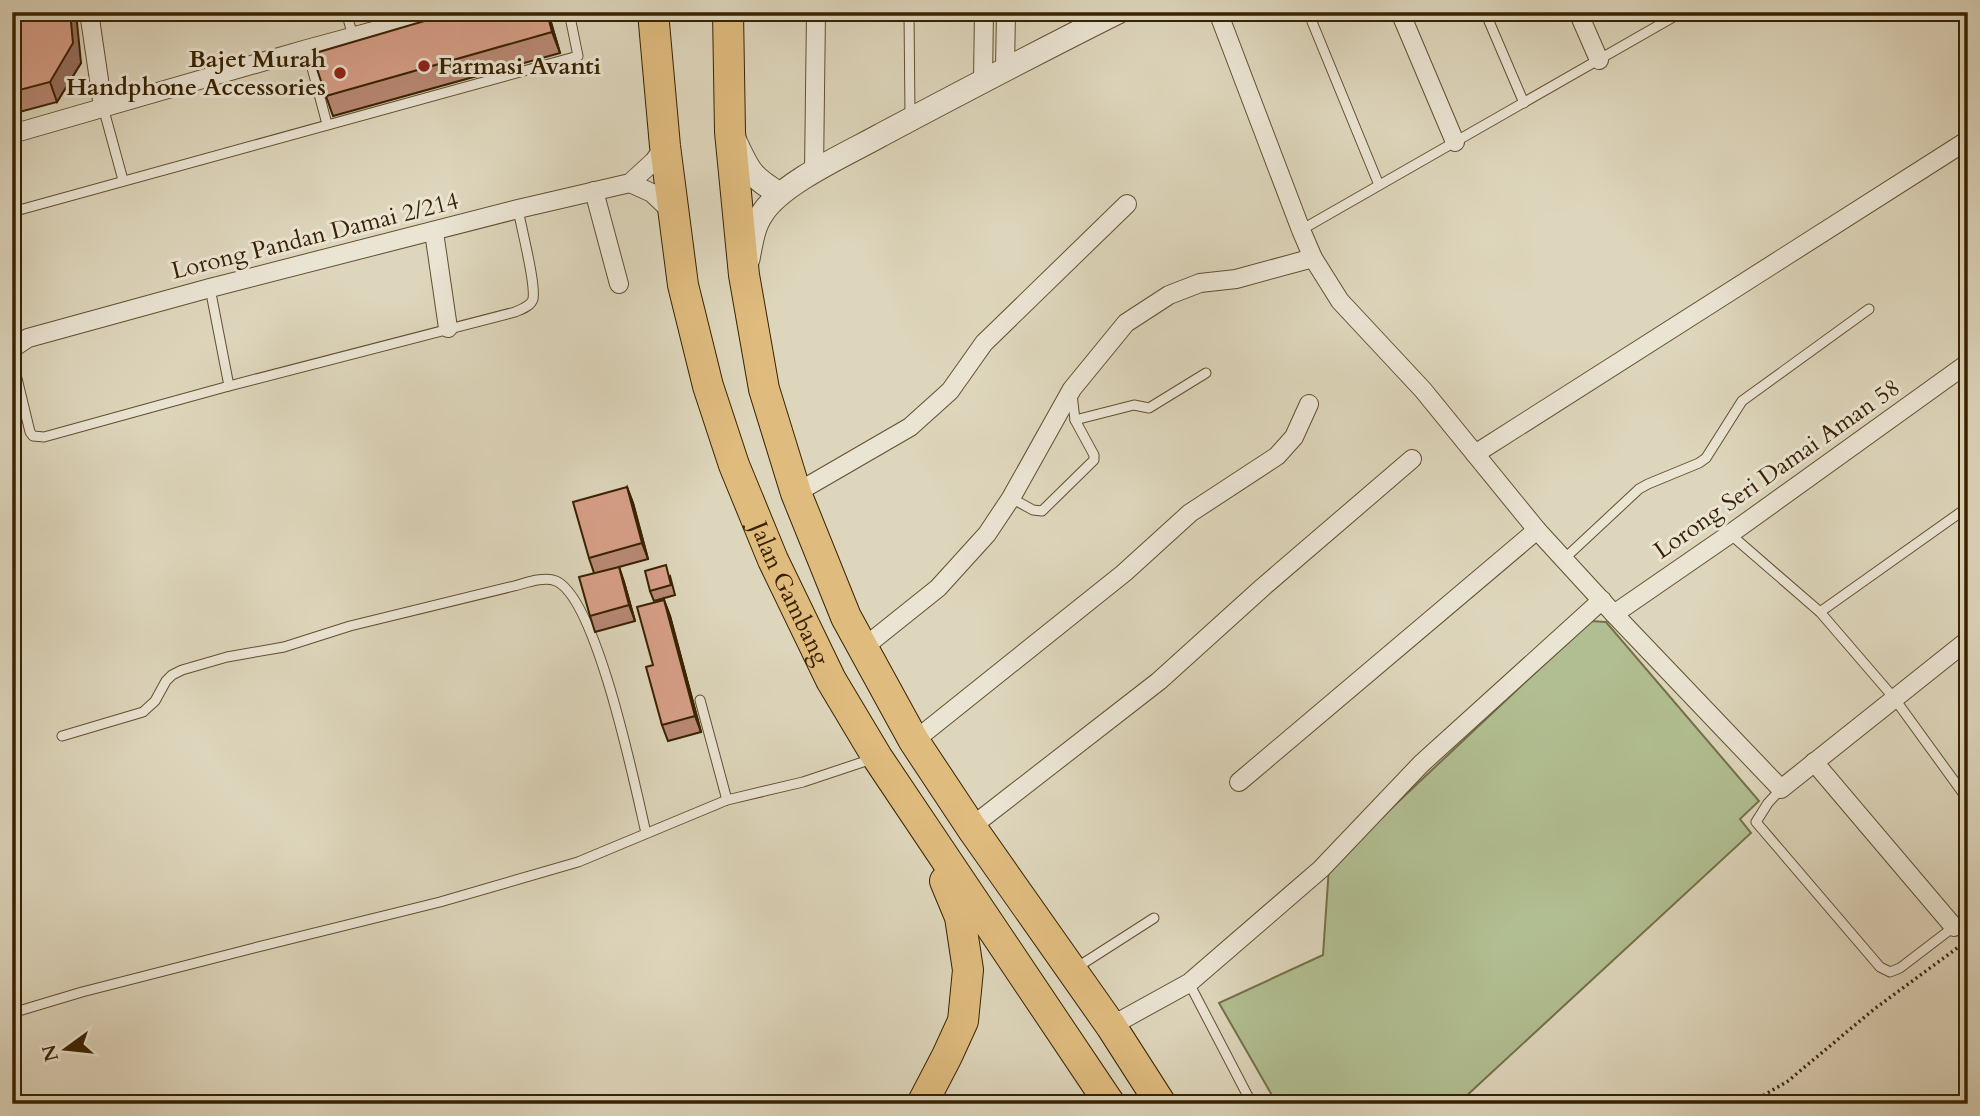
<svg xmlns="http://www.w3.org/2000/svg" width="1980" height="1116" font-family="Cardo,serif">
  <rect width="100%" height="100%" fill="#ded6bc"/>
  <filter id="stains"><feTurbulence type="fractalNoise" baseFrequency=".00286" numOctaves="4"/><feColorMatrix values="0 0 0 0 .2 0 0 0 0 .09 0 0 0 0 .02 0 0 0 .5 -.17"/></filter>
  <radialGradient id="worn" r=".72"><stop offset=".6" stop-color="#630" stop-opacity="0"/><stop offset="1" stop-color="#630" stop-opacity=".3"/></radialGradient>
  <path fill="#b1be91" stroke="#747048" stroke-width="2" d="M1590,621l16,1 153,179 -19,18 11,14 -287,265 -29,6h-158l-58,-101 104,-48 6,-88z"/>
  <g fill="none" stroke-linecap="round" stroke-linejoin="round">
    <g stroke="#624f2f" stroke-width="11">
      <g id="service">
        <path d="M346,12l7,24"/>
        <path d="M909,12l1,103"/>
        <path d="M1308,12l71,173"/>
        <path d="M1485,12l39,91"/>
        <path d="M307,49l20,75"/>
        <path d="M103,107l20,73"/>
        <path d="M12,212l566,-156 -9,-44"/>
        <path d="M1301,230l381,-218"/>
        <path d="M210,288l19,98"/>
        <path d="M16,346l-2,20 16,66 3,4 11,1 185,-51 286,-74c7,-3 16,-6 18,-13 3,-16 -12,-72 -15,-90"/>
        <path d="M1075,420l59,-15 15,3 57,-35"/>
        <path d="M1011,498l22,12 9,1 52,-51v-5l-19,-35 -3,-26"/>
        <path d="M1730,534l90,78 74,86 74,102"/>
        <path d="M1564,559l75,-70 9,-5 51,-21 7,-5 36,-57 127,-92"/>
        <path d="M1820,612l148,-105"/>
        <path d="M700,700l27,100"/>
        <path d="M62,736l81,-24 12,-11 11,-20 6,-6 10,-5 45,-13 57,-10 66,-21 164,-40c12,-3 30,-10 42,-5 41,18 79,205 90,252"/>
        <path d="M1781,789l-13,14 -12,19 124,145 10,5 10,-4 68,-52"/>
        <path d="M1076,968l78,-50"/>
        <path d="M1189,983l63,121"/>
        <path d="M12,1013l70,-21 172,-44 186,-46 138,-40 149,-62 76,-18 69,-23"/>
      </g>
    </g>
    <g stroke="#624f2f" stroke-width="20">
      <g id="minor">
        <path d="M89,12l14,95"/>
        <path d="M1218,12l83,218 12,28 27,43 83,89 114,140 77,84 167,175 187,-149"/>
        <path d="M1400,12l55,130"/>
        <path d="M1578,12l21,48"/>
        <path d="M1005,69l1,-57"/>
        <path d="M983,80l1,-68"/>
        <path d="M12,134l295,-85 137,-37"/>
        <path d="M814,172l2,-160"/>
        <path d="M630,183l22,10 22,21"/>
        <path d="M594,191l25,93"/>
        <path d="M434,232l14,96"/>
        <path d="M16,346l12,-8 182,-50 308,-79 112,-26 24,-22 11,-15"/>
        <path d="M1475,454l493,-314"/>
        <path d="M796,493l114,-66 40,-36 34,-48 143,-139"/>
        <path d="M1614,614l116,-80 238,-171"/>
        <path d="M863,648l75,-60 49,-54 24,-36 61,-109 54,-66 43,-28 31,-12 36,-4 77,-21"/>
        <path d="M914,741l210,-168 66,-60 87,-57 17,-19 15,-33"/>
        <path d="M1814,762l140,165"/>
        <path d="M1239,782l298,-252"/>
        <path d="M971,827l188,-146 104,-94 149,-128"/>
        <path d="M1111,1026l78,-43 132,-114 100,-105 181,-164"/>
      </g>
    </g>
    <g stroke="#624f2f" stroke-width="25">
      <g id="tertiary">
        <path d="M735,141c14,30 16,36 45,53"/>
        <path d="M748,259c3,-15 5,-32 14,-45 19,-31 87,-61 119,-79 79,-42 157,-83 237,-123"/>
      </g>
    </g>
    <g stroke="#382200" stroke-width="32">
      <g id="trunk">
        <path id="s1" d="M653,12l12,134 18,139 25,101 26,79 39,95 58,120 46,77 233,347"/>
        <path d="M728,12l2,120 14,143 20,114 32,104 50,124 68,124 57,86 140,199 50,78"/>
        <path d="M922,1104l25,-48 16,-35 5,-51 -8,-53 -15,-36"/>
      </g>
    </g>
    <g stroke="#382200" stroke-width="3.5" stroke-dasharray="2 3.5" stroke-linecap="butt">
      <path d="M1511,1104l13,-3 44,3"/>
      <path d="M1749,1104l39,-23 85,-71 95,-70"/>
    </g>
    <use href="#service" stroke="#eae4d3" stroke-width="9"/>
    <use href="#minor" stroke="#eae4d3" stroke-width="18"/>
    <use href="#tertiary" stroke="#eae4d3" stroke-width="23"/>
    <use href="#trunk" stroke="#dfbb7e" stroke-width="30"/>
  </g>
  <g fill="#b98975" stroke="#382200" stroke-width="2">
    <path d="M12,12l69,51 -24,39 -45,12z"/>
    <path d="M550,19l10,34 -227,63 -7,-20z"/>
    <path d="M627,487l6,16 15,56 -29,8 5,15 11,39 -40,11 -5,-16 4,-43 -5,-15z"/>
    <path d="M670,576l5,19 -21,6 -4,-10z"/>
    <path d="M664,600l6,16 31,116 -33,9 -6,-16 -9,-60z"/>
  </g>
  <g fill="#966f5f" stroke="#382200" stroke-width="2">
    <path d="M70,12h6l5,51 -24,39 -7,-20z"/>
    <path d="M547,12l3,7 10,34 -8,-21z"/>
    <path d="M627,487l6,16 15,56 -6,-16z"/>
    <path d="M619,567l5,15 11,39 -6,-16z"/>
    <path d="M664,600l6,16 31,116 -6,-16z"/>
  </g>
  <g fill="#d79f88" stroke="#382200" stroke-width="2">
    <path d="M12,12h58l3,31 -23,39 -38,10z"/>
    <path d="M455,12h92l5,20 -226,64 -14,-42z"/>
    <path d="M627,487l15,56 -53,15 -16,-56z"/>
    <path d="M666,565l5,20 -21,6 -5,-20z"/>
    <path d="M619,567l10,38 -39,11 -11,-39z"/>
    <path d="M664,600l31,116 -33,9 -16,-58 7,-2 -16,-58z"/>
  </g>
  <g fill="#8f2418" stroke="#eae4d3" stroke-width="2.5">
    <circle cx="424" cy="66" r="7"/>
    <circle cx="340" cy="73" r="7"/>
  </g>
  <g text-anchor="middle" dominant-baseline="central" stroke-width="6" stroke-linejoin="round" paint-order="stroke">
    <g font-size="24" font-weight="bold" fill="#382200" stroke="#eae4d3" text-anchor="end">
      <text x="326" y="59">Bajet Murah<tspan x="326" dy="28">Handphone Accessories</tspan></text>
      <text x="438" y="66" text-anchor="start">Farmasi Avanti</text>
    </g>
    <g font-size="24" fill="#382200" stroke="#eae4d3">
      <text transform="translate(315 236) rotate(-14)">Lorong Pandan Damai 2/214</text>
      <text transform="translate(1777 469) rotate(-35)">Lorong Seri Damai Aman 58</text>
      <text stroke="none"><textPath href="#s1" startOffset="602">Jalan Gambang</textPath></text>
    </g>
  </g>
  <rect width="1980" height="1116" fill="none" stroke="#ded6bc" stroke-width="42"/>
  <rect x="14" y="14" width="1952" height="1088" fill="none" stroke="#382200" stroke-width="3.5"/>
  <rect x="21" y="21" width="1938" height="1074" fill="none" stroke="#382200" stroke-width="2"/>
  <g transform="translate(66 1049) rotate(255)" stroke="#eae4d3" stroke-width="5" paint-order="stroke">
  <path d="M0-5L12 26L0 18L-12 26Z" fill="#382200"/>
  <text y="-10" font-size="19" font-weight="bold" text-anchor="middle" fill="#382200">N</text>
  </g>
  <rect width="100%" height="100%" filter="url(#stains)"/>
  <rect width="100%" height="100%" fill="url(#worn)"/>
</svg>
